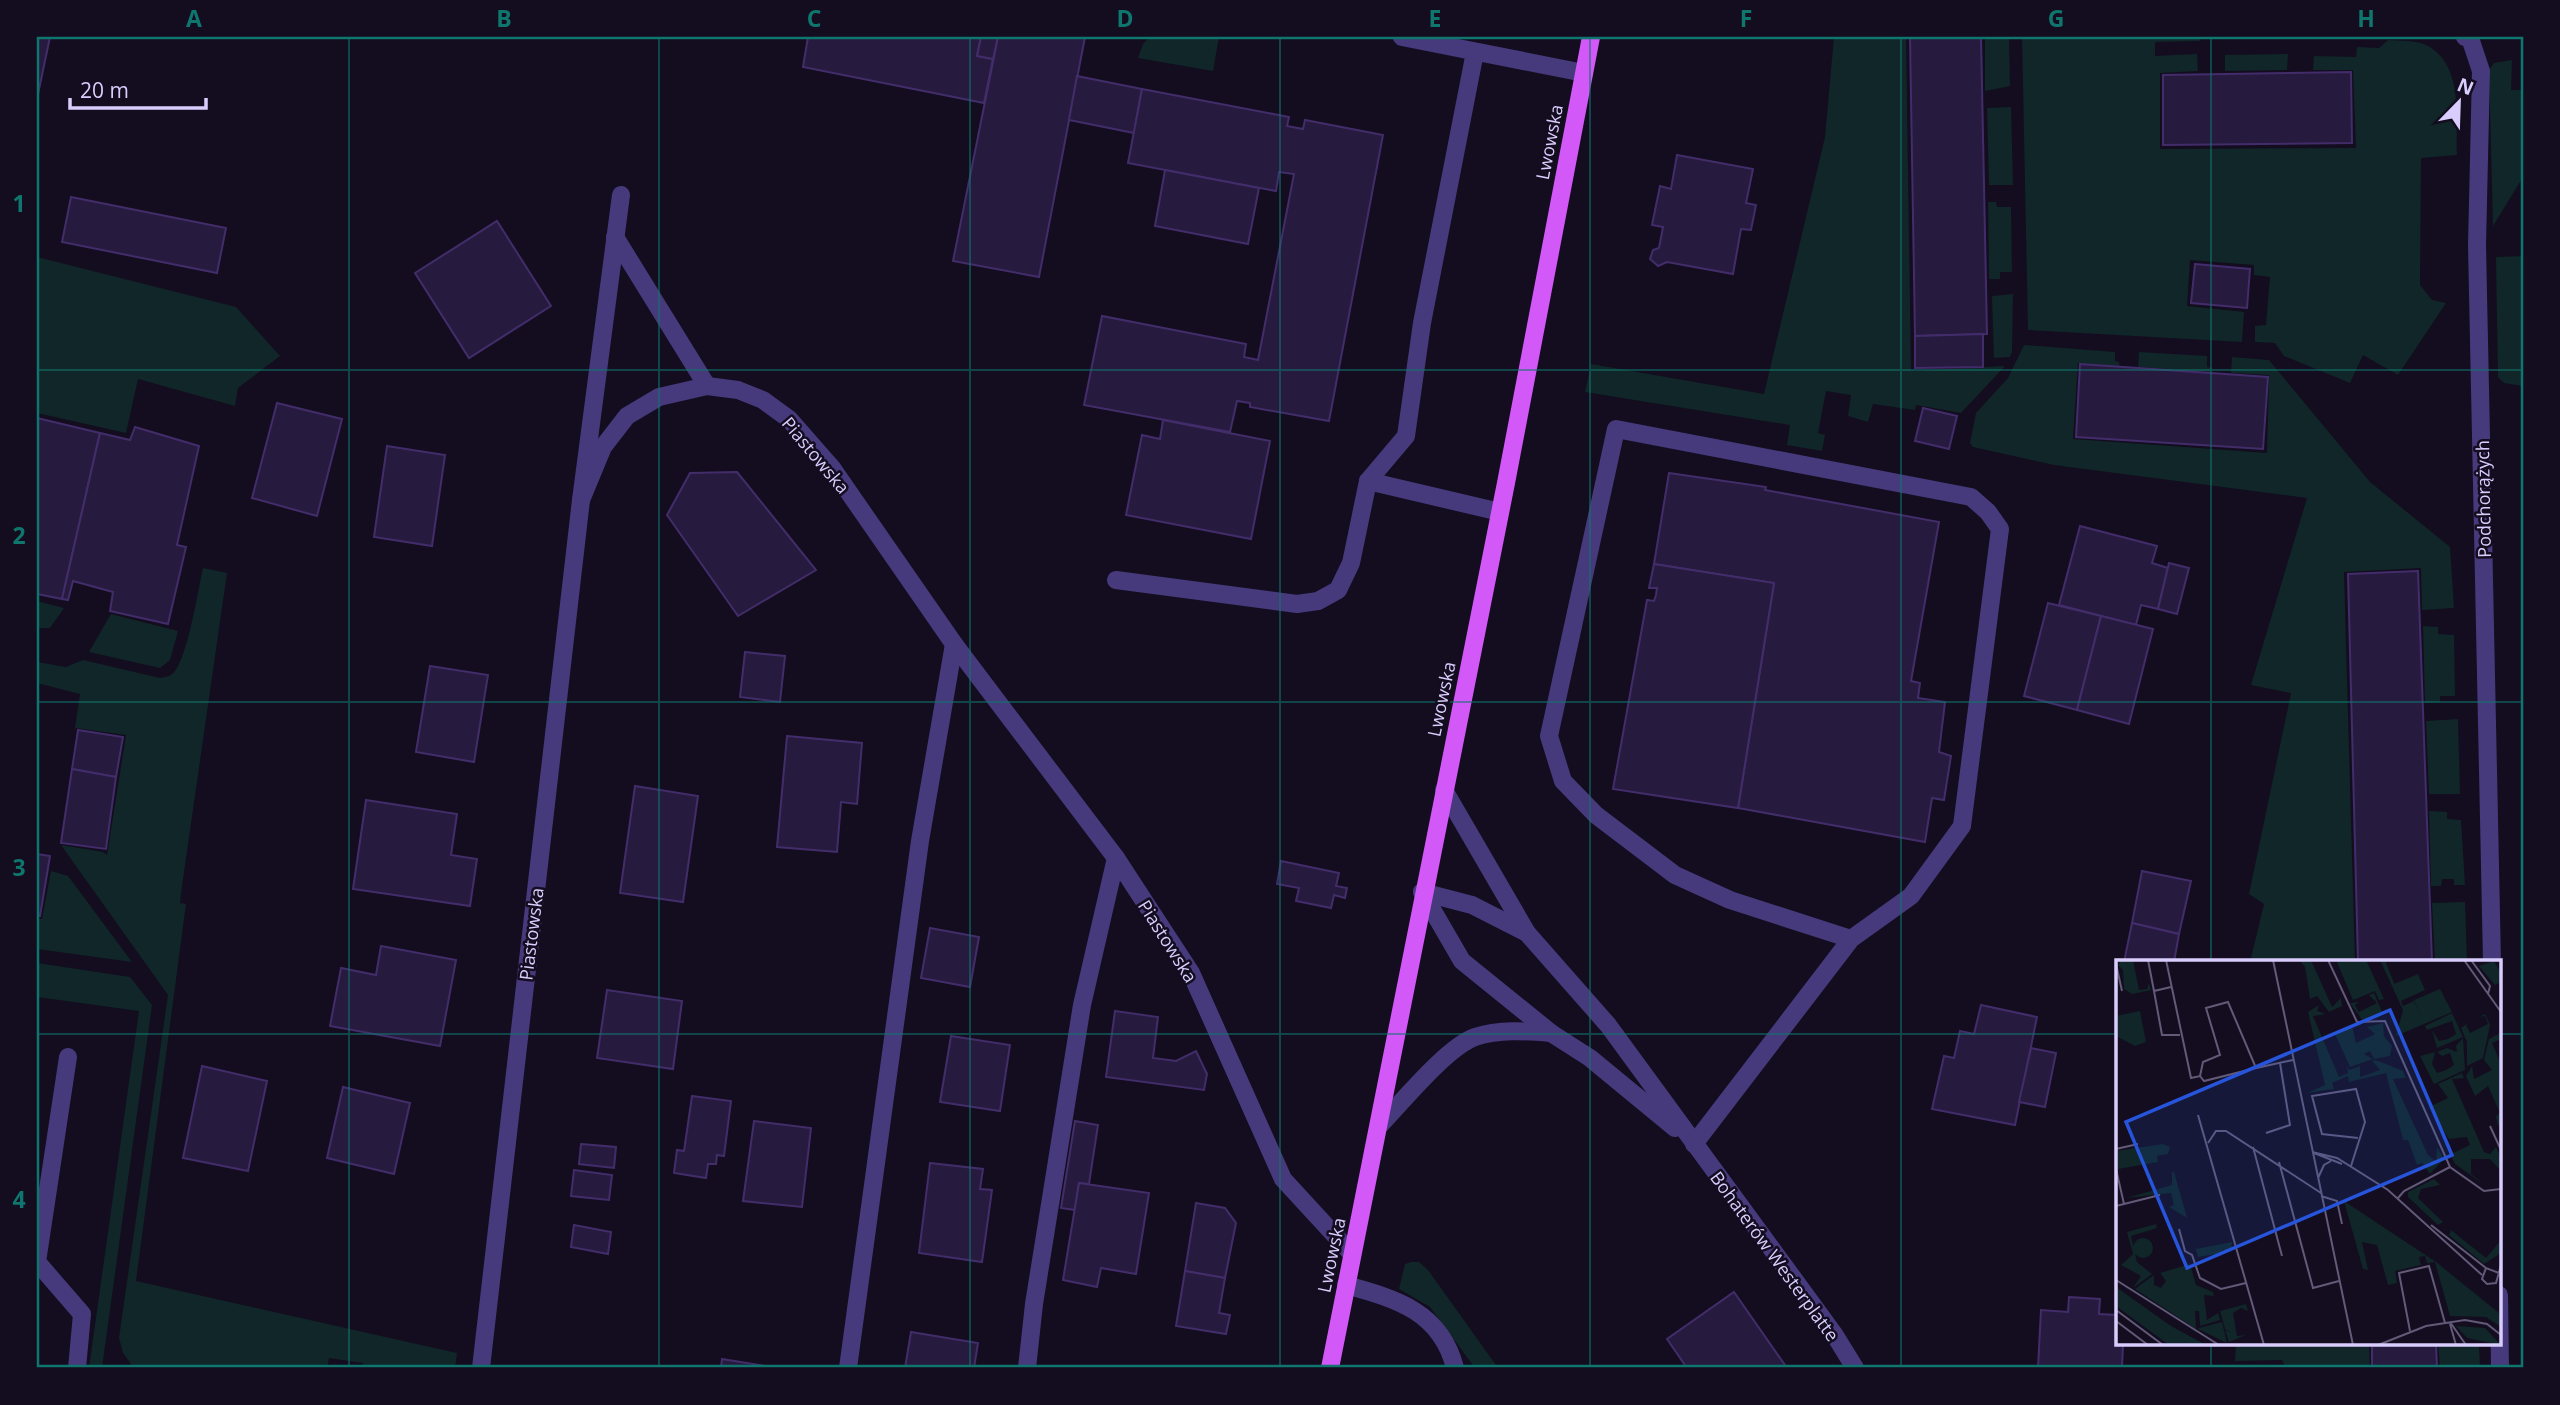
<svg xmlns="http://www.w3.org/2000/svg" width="2560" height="1405" font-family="'Open Sans',sans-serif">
  <rect width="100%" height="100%" fill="#130d1f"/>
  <g fill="#102628">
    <path d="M1150,37h69l-6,34 -75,-13 5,-14z"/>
    <path d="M1834,37h72l5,334 94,-5 -44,47 -45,-8 -1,5 -42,-6 -5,18 -20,-6 3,-21 -25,-4 -8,42 7,2 -3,16 -35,-6 3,-20 -205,-33 6,-28 173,30 61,-257z"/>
    <path d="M1985,37h24l1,49 -25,5z"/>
    <path d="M2022,37h178v4l-45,1v14l42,-2 1,17 -38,2v76l196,-1 -3,-78h-40l1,-14 42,1 1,-10 22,1 9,-8c12,1 28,0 38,5 39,19 29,75 31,110l-36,3 -1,127 12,15 14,3 -48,72 -35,-20 -13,28 -66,-27 -9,-13 -20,-1v-16l11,-1 4,-48 -16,-2v-10l-64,-5 -3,46 57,6 -2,30 -214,-12z"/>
    <path d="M2288,54l-1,16 -62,1v-16z"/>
    <path d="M2512,60l-1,30h12v87l-30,49 -4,-156 5,-7z"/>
    <path d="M2011,107l2,78h-24l-2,-77z"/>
    <path d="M1988,202h8l1,5h14l1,65h-12v7h-11z"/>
    <path d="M2523,256v130l-19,-3 -6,-6 -2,-120z"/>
    <path d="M37,257l199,50 44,49 -42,32 -3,18 -97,-27 -12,54 -89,-20z"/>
    <path d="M2013,294l-1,58 -2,5 -16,1 -2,-62z"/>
    <path d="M2024,345l91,7v9l4,1v4l-41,-3 -5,76 194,14 2,-78 -38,-2 1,-16 37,3 101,122 80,65 4,61 -32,2 -1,-42 -77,4 11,390h-105l14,-58 -15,-10 42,-201 -40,-8 56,-187 -253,-33 -81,-18 -3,-4 6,-30 32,-35z"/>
    <path d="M2139,352l68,4v11l5,1v4l-74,-5z"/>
    <path d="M203,568l24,5 -46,320 -1,10 6,1 -50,377 321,72 -2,15h-93l1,-5 -34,-5 -2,10h-193l-11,-15 -4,-15 49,-343 -107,-150 42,7 4,3 19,-120 -51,-7 5,-34 -43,-11v-21l29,5 17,-7 77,18c3,-1 7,-1 11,-3 16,-10 27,-86 32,-107z"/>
    <path d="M37,601l27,7 -14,20h-13l2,-18z"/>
    <path d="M111,614l67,17 -8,29 -10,8 -71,-16z"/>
    <path d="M2423,626l15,1v7l16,1 1,61h-15v6l-15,1z"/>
    <path d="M2458,719l2,75h-31l-3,-73z"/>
    <path d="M2429,811l18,1v7l14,1 4,65h-11v-6h-12l-1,7h-10z"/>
    <path d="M51,871l17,5 64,86 -95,-13v-30h5z"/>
    <path d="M2465,902l2,60h-32l-3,-59z"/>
    <path d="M37,963l93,14 22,28 -50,363h-13l50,-357 -102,-14z"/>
    <path d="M1411,1262h8l9,8 70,98h-23l-45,-61 -31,-18 6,-25z"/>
    <path d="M2236,1344h133l1,24h-84l-4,-8 -47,1z"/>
    <path d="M2438,1344h41l1,24h-40z"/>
  </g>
  <g fill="#271a3f" stroke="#422d6a" stroke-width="2">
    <path d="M37,37h13l-13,62z"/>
    <path d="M808,37h173l-4,19 16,3 -9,44 -181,-36z"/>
    <path d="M981,37h17l-5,22 -16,-3z"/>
    <path d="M998,37h87l-46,240 -86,-16z"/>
    <path d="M1910,37h71l6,297 -72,2z"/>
    <path d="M2351,72l1,71 -189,2v-70z"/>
    <path d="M1077,76l65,13 -8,44 -65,-13z"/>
    <path d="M1142,89l147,28 -2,9 16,3 2,-9 78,15 -54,286 -79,-14v-4l-13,-2 -7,31 -146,-27 18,-89 144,28 -2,13 14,3 36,-186 -15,-2 -3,19 -148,-28z"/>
    <path d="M1677,155l76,14 -7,34 10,2 -5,25 -10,-1 -8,45 -66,-12 -9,4 -8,-7 3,-9 6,-2 4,-21 -11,-2 8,-39 11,3z"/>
    <path d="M1165,170l94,18 -11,56 -93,-18z"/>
    <path d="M71,197l155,31 -9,45 -155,-31z"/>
    <path d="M497,221l54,85 -82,52 -54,-85z"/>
    <path d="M2195,264l55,5 -3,39 -56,-5z"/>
    <path d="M1983,334v33l-68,1v-32z"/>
    <path d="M2080,364l188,13 -5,72 -187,-12z"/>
    <path d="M277,403l65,16 -25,97 -65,-18z"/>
    <path d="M1923,408l34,8 -8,33 -34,-8z"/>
    <path d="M37,418l63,15 -38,166 -25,-5z"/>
    <path d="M1163,420l107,21 -19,98 -125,-24 16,-80 18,4z"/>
    <path d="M135,427l64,19 -22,99 9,2 -18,77 -58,-13 3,-19 -40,-11 -5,19 -6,-1 38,-166 30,7z"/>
    <path d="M387,446l58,9 -13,91 -58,-9z"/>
    <path d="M737,472l79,98 -78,46 -71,-101 23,-42z"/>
    <path d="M1669,473l97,14 -1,3 174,32 -28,159 9,2 -2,15 27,4 -6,50 12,4 -7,44 -12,-2 -7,44 -187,-34 36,-225 -120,-19z"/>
    <path d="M2080,526l77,20 -5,17 16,5 -10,41 -17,-4 -5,20 -77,-20z"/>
    <path d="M2169,563l20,5 -12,46 -19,-5z"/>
    <path d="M1654,564l120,19 -36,225 -125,-19 34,-189 7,1 2,-6 1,-7h-8z"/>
    <path d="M2418,571l14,391h-74l-10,-388z"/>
    <path d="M2048,603l53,13 -24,94 -53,-14z"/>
    <path d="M2101,616l52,13 -24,95 -52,-14z"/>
    <path d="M745,652l40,4 -5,46 -40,-5z"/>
    <path d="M430,666l58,9 -14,87 -58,-10z"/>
    <path d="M78,730l45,7 -7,40 -44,-8z"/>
    <path d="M787,736l75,7 -5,61 -16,-2 -4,50 -60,-5z"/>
    <path d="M72,769l44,8 -10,72 -45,-6z"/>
    <path d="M635,786l63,10 -15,106 -63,-9z"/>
    <path d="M366,800l91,14 -6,41 26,4 -7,47 -117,-17z"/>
    <path d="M37,854l13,2 -10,60 -3,-1z"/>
    <path d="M1281,861l58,12 -3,13 11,2 -2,10 -11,-3 -3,13 -35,-7 3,-13 -22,-4z"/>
    <path d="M2142,871l49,10 -12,53 -47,-11z"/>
    <path d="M2132,923l47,11 -5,28h-50z"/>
    <path d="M930,928l49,9 -9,50 -49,-9z"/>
    <path d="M381,946l75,14 -16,86 -110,-20 11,-58 35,7z"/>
    <path d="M607,990l75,11 -9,68 -76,-11z"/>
    <path d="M1981,1005l56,12 -22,108 -83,-16 12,-53 10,2 6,-27 14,3z"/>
    <path d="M1115,1011l43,6 -5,41 23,3 20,-10 11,23 -3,16 -98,-13z"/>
    <path d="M951,1036l59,9 -10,66 -60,-9z"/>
    <path d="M2031,1048l25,5 -11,54 -26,-5z"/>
    <path d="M202,1066l65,15 -19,90 -65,-13z"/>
    <path d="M343,1087l67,16 -16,71 -67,-16z"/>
    <path d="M692,1096l39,5 -7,55 -7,-1 -1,9h-8l-2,14 -32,-5 3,-23 7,1z"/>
    <path d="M754,1121l57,7 -9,79 -59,-6z"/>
    <path d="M1075,1121l23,4 -9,59 -10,-1 -4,27 -14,-2z"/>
    <path d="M581,1144l35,3 -2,21 -35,-4z"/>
    <path d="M930,1163l53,6 -3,20 12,1 -10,72 -63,-9z"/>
    <path d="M574,1170l38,5 -3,25 -38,-4z"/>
    <path d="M1079,1183l70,10 -13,81 -35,-6 -4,19 -34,-7z"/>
    <path d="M1196,1203l29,5 11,15 -11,55 -40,-7z"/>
    <path d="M574,1225l37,7 -3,22 -37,-7z"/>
    <path d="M1185,1271l40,7 -6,35 11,2 -4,19 -50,-8z"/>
    <path d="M1734,1292l53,76h-100l-20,-29z"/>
    <path d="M2069,1297l31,2 -1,15 18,1v29h6l-1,24h-84l3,-58 27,2z"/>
    <path d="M911,1332l67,11 -4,25h-69z"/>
    <path d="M2372,1344h64l1,24h-65z"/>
    <path d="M722,1359l56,9h-57z"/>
  </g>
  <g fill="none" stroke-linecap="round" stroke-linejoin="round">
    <g stroke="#463a7c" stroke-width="18">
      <path d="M1402,37l182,36"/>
      <path d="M2465,37l5,1 11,33 -4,174 15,717"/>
      <path d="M615,237l92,149"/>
      <path d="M1368,481l132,31"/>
      <path d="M581,500l22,-53 24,-31 32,-19 48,-11 31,4 25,10 26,19 43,49 122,176 162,214 75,115 92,206 69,75"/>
      <path d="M1116,580l181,24 21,-3 20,-11 13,-27 17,-82 38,-45 16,-113 53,-271"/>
      <path d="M1444,790l83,143"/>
      <path d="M1422,892l50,13 55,28 81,92 226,309 21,34"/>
      <path d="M1422,892l40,69 89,72 39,25 85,70"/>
      <path d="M68,1057l-31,205 45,52 -5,54"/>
      <path d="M1380,1125c22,-23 67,-78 95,-88 24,-8 51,-6 76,-4"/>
      <path d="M1694,1144l157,-205 60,-43 51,-70 38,-297 -12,-17 -17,-15 -355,-68 -67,307 14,45 33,34 79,60 55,25 121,39"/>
      <path d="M1346,1285c51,14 95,27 109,83"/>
      <path d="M2499,1295l1,73"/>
      <path d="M481,1368l100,-868 40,-305"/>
      <path d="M848,1368l72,-527 34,-197"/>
      <path d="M1027,1368l7,-64 48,-299 34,-147"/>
    </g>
    <path stroke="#d358f8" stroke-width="18" d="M1330,1368l176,-885 85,-446"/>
  </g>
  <path fill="none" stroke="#0f766e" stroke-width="2" stroke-opacity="0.55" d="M349,37v1331M659,37v1331M970,37v1331M1280,37v1331M1590,37v1331M1901,37v1331M2211,37v925M37,370h2486M37,702h2486M37,1034h2080M2499,1034h24M2211,1344v24"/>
  <g text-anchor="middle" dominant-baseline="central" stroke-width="5" stroke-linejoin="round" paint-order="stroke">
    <g font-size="18" fill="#d9cdfd" stroke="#130d1f">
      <text transform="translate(1549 142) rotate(-79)">Lwowska</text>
      <text transform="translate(816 455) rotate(50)">Piastowska</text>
      <text transform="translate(2483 499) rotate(-91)">Podchorążych</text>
      <text transform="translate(1441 699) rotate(-78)">Lwowska</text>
      <text transform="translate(531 934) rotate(-83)">Piastowska</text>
      <text transform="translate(1168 941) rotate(58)">Piastowska</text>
      <text transform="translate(1331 1255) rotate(-78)">Lwowska</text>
      <text transform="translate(1775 1256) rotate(54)">Bohaterów Westerplatte</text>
    </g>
  </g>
  <g transform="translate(2116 960)">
    <rect width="385" height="385" fill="#130d1f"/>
    <path d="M5,0h12l6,30 8,-1 2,-6 2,7 -19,4 -8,-5 -1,-19 -5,-5zM183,0h12l21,47 9,-9 1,8 -13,6 -12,-16 -7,3 -5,-32zM220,0h30l18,39 -5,1 -4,-9 -22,9zM264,0h5l18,46 11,-5 7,15 -7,-16 26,-11 12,23 -56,24 7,-26zM378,1l7,12v9l-6,3 -16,-19zM302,14l7,16 -24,11 -7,-17zM258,33l9,21 -20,7 -13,-18 9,-1 -4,3 4,7 18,-9 -8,-8zM203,45l-2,6 9,3 -13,2 26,61 9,-4 -1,-9 2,6 11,-4v11l20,-7 -8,-9 4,-1 27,11 3,7 -13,1 35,76 8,6 1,-14 7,12 -14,15 -8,-11 -5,2 -9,-25h-5l-17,-67 -37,9 -1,-6 -16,7 2,6 -27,4 18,-8 -17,-73zM24,51l6,31 -11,4 -19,-10v-20zM336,53l11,24 -26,11 -5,-18 7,11 9,-2 8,-5 -4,-13 -25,9 -2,-4zM369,54l5,11 -7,33 -16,8v-24l-6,-14 8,-6 -3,3 4,8 18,-9 -3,-8 -5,1zM267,63l1,13 8,10 -2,10 -16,3 -4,-8 -6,3 9,5 -23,8 -15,-33 17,-9 4,18 19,-9 -8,-7zM384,73l1,10 -2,-3 -7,3 9,21v59l-3,3 -2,-10 4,-3 -12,-27 -13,10 -9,-20 6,-10 2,13 18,-9 -8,-10 5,-21zM347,78l2,32 -31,14 -14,-28 15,-4 -3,12 5,9 9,-3 8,-5 -4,-12 -8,3 -5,-4 10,-4 10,4 -1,-6zM346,113l2,5 -12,1 32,73 6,2 6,-7 5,11 -1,12 -10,-11h-19v15l15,12 -31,-22 -10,-20 5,-2 -3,5 4,7 19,-9 -3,-8 -18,2 -20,-32 19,-9 -10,-14zM47,184l7,3 -2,7 -11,2 1,6 -40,7 -2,-18zM56,212h2l22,77 36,-7 -1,8 -7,2 -1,-4v5l-25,4 -11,-39 -18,-11 5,-2 -3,-12 -45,5 46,-13zM318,219l6,6 -19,4 -3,9 25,24 -5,3 -30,-28v-5zM228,241l92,61 63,51 2,14 -15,-10 -36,-1 -15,-54 -8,1 -2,-7 -6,1 2,8 -26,6 2,12 -9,2 -11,-40 -15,-3 6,28 -5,-1zM40,264l1,4 -26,8 6,26 15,12 -19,14 8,-12 -20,-11 12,-11 -6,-22zM335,270l35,28 15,-18v13l-17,11 -35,-29zM17 288a10 10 0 1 1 20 0a10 10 0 1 1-20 0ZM74,304l6,21 17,7 1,4 -10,-1 3,25 11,-7 2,7 -20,6 -1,-15h-4l1,18 -61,-40 19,-14v10l7,3 5,-7 -6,-8zM0,327l55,39 35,19h-37l-53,-39zM130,344l2,7 -7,-3 -8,5 4,23 9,-1 -17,7 -4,-12 7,3 -7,-4 -5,-18zM106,362l5,21 -29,-14 1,-1zM340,366l29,2 16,17 -34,-7z" fill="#102628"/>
    <path fill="none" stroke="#625a78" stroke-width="2" d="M32,0l6,31 17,-4M50,0l25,118 9,-2 4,5 52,-13M157,0l80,385M212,0l29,62 28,-1 65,146 34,24 17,-2M348,0l37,52M355,0l19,26 -2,8M0,4l6,27M38,31l8,44h18M84,116l3,-14 17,-7 -14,-47 22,-6 28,66 37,-8M82,155l66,230M374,166l11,24M150,173l24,-8 -10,-62M92,183l8,-12h10l95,62M137,187l29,109M0,189l22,-5M196,192l25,6 51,32 94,85M198,193l28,11M163,202l34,126 26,-7M235,206l14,-44 -9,-33 -44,7 10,38 36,4M0,209l8,35M202,218l6,-13 7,-4M205,236l16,5 5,23M282,238l6,-7 46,-24M0,246l44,-11M315,265l55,43M63,269l6,22 7,4 8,23 21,11 25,-6M383,313l-13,-5 -4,11 5,5 9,-1 5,-18M0,320l103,65M0,350l47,35M0,361l32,24M334,362l16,23M334,364l6,21M294,371l-11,-58 30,-7 16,57M262,385l48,-19 39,-6 22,4 14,11"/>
    <path fill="#2654da" fill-opacity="0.15" stroke="#2654da" stroke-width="3.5" d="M274,50l62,145 -265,113 -61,-146z"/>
    <rect width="385" height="385" fill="none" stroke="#d9cdfd" stroke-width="3.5"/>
  </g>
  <rect width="2560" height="1405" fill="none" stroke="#130d1f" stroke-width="77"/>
  <g transform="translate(2459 102) rotate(23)" stroke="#130d1f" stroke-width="5" paint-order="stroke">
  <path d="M0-5L12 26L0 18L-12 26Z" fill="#d9cdfd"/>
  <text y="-10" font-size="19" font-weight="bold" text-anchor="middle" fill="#d9cdfd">N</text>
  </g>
  <path d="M70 98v10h136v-10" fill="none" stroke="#d9cdfd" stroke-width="3.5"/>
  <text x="80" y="98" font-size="21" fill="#d9cdfd" stroke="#130d1f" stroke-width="5" paint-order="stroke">20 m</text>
  <rect x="38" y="38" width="2484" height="1328" fill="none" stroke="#0f766e" stroke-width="2.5"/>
  <g font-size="23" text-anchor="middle" font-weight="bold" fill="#0f766e">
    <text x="194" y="27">A</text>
    <text x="504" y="27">B</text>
    <text x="814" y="27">C</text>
    <text x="1125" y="27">D</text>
    <text x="1435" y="27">E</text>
    <text x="1746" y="27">F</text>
    <text x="2056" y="27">G</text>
    <text x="2366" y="27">H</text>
    <text x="19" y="212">1</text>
    <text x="19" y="544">2</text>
    <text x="19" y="876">3</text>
    <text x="19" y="1208">4</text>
  </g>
</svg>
